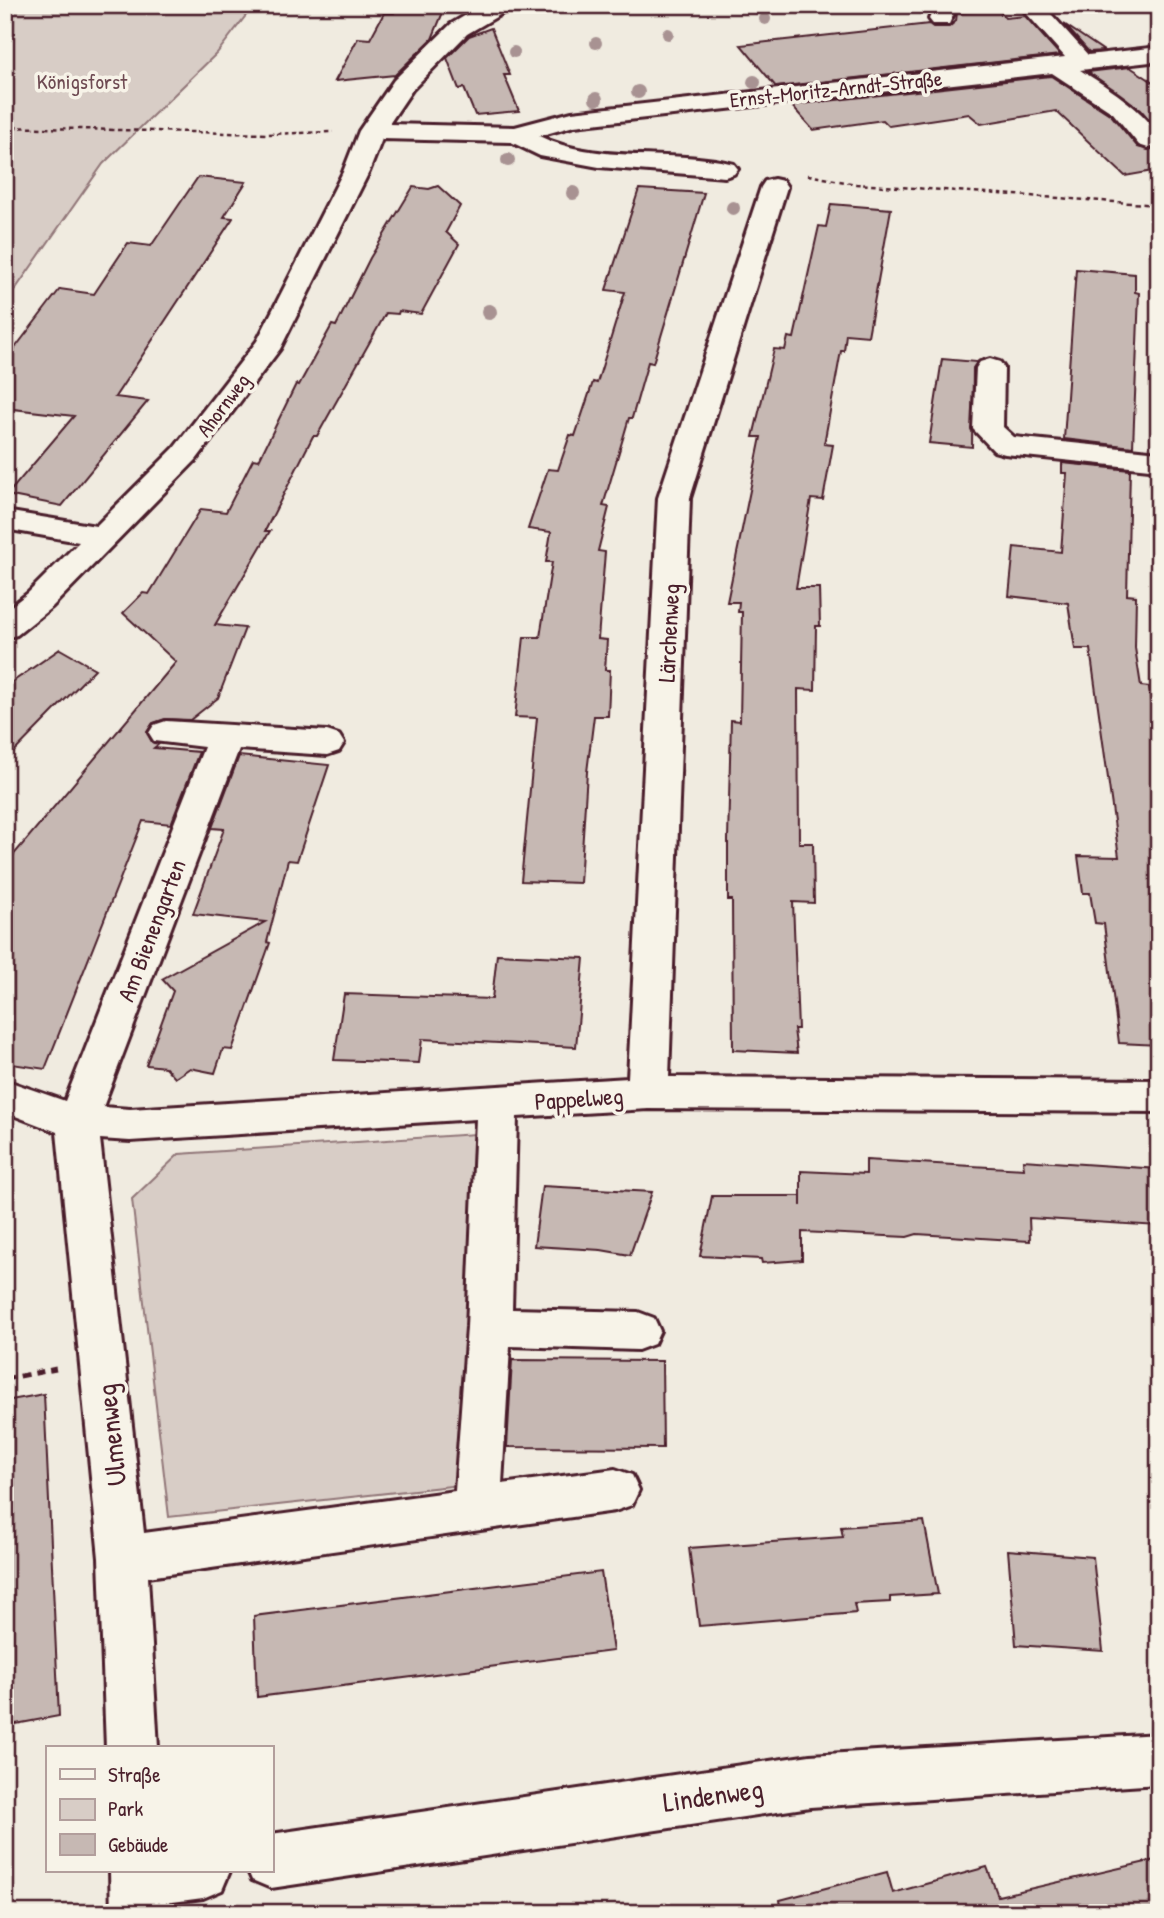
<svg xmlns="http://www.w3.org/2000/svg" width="1164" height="1918" font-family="'Patrick Hand',sans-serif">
  <rect width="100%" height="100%" fill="#f0ebe0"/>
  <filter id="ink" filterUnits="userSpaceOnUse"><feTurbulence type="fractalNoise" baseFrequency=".0143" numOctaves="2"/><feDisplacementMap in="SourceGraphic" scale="14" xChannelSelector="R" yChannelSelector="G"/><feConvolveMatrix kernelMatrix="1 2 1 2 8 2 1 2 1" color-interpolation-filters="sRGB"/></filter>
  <g filter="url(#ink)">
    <g fill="#d8cdc6" stroke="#917678" stroke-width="2">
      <path d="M5,5h249l-37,48 -114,111 -98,140z"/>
      <path d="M490,1133l-21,351 -300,33 -37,-318 47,-45z"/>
    </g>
    <g fill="#c6b8b3" stroke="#4a1f2b" stroke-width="2">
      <path d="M399,5h47l-14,34 -37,36 -60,6 23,-43 12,1 14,-26h10z"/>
      <path d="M998,9l7,9 20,-2 35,39 -284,32 -35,-42 188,-21 4,3h16l7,-6 1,-8z"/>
      <path d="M1064,24l40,27 -15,1z"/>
      <path d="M491,28l19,47h-6l15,36 -44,4 -11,-27 -5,1 -12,-31 22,-22z"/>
      <path d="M1130,67l29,19v46l-18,-22 -53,-38z"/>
      <path d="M1051,76l60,39 27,32 11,3 10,-4v24l-34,6 -69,-65 -75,13 -12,-10 -80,12 -6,-6 -70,10 -22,-25z"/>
      <path d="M198,177l48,5 -22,35 9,1 -118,179 33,4 -86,105 -55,-11 67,-79 -69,-8v-47l55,-72 34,5 34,-51 23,3z"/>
      <path d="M438,186l22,20 -14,26 13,12 -38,70 -22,-3 -1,3 -12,-1 -69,123h-4l-48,95h5l-55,94 30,3 -27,70 -28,22 -25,-1 -12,4 -6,9 5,10 7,2 -5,4 45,4 -28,72 -28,-3 -98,248 -40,-6v-198l171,-203 -53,-49 20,-20 6,1 52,-85 25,3 27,-53 6,1 37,-76 3,1 33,-60 4,1 34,-68 43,-71 16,2z"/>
      <path d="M639,189l65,4 -51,170 -5,-1 -16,56h-3l-26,88 6,1 -11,44 7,1 -7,87 9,1 -2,30h5l-2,46h-14l-7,56 -7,111 -59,-2 16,-163 -22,-1 9,-80h16l12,-75h-6l5,-30 -23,-3 20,-60 10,1 12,-35 5,1 18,-54 4,1 28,-91 -19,-2z"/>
      <path d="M831,204l60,5 -23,127 -22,-2 -2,17h-3l-17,93 9,1 -10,55 -12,-1 -15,89h23l1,38h-4l-1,64 -17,-1 1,154h14l1,60 -21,-1 5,127h-4l3,24 -64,-3 -1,-150h-4v-60l3,-120 9,1 2,-109h-4l1,-10h-12l34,-165h-8l21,-88 11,1 3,-13 6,1 25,-112 7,1z"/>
      <path d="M1076,269l59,5v18l4,1 -6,154 -69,-8z"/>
      <path d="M942,359l35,3 -4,6 -1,79 -43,-4z"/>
      <path d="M1062,463l68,7 -3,125 9,1 -1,52 6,38 8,1 10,77v281l-40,-2 -15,-119 -9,-1 -5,-30h-7l-5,-37 41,1 -29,-208h-15l-7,-46 -59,-7 5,-49 47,5 6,-79h-5z"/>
      <path d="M60,649l35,20 -90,92v-74z"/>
      <path d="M239,756l90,9 -32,96 -9,-1 -21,82 3,1 -38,107 -9,-1 -8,24 -25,-5 -15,10 -10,-11 -19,-2 27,-74 -11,-12 103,-57 -72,-8 31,-85 -12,-1z"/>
      <path d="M497,954l87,4 -8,89 -154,-8 -3,24 -85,-3 10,-66 148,5z"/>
      <path d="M866,1160l158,9 -1,-9 136,9v57l-130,-8 1,23 -113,-7 -10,3 -105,-5v28l-40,3 -1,-4 -61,-3 12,-60h89v10v-35l65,3z"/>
      <path d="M542,1186l110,6 -22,63 -29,-5 -67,-4z"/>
      <path d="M512,1360l150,1 1,87 -156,-1z"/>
      <path d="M44,1394l15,322 -54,10v-325z"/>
      <path d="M924,1521l14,73 -48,3v5l-36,2 2,9 -157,13 -10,-78 154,-11 -2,-10z"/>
      <path d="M1008,1550l85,7 10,94 -87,-6z"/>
      <path d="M601,1572l12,79 -356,46 -3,-81z"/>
      <path d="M1159,1859v54h-377l-2,-13 107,-28 6,21 94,-26 11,29z"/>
    </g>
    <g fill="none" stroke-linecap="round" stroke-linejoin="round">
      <g stroke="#4a1f2b" stroke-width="6">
        <g id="minor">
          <path d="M483,5h28l-3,5 -41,24 -55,56 -23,34 126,3 57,-15 493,-55 -46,-52h24l45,50 71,-8v14l-79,9c21,13 78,47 79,73l-11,5 -9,-3 -26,-32 -61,-40 -478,53 -35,10c59,29 132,12 195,28l4,5 -4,5 -9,3 -126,-10 -59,-11 -29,-14 -129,-3 -13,33 -89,177 -84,111 -144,147 -35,28 -12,3v-27l23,-18 51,-51 -74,-13v-18l91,15 78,-78 83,-107 86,-169 16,-41 35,-51 57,-56z"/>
          <path d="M935,5h23l-9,19h-16l-4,-5z"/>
          <path d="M774,179l9,2 4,6 -97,311 -21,579 490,3v32l-511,-3 -131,8 -5,192 126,3 16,6 6,13 -6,13 -16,6 -128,-4 -8,138 113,-15 17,6 7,15 -7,15 -17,6 -467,66 10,171h-52l-7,-190 -42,-426 -52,-20v-32l60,21 139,-354 -50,-6 -5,-8 5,-8 12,-4 161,10 12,4 5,8 -5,8 -12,4 -88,-6 -136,358 27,2 498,-31 30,-580 103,-311 4,-6zM476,1119l-9,208 -12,164 -311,42 -44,-394 30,2z"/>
          <path d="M990,359l10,3 4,6 -1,59 11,10 145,15v18l-154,-16 -11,-3 -21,-22 3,-61 4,-6z"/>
          <path d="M1159,1734v50l-349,23 -539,81 -19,-8 -4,-9h23v-37l539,-79z"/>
          <path d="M110,1871h120l-8,19 -19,8 -38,5v10h-54z"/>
        </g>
      </g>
      <g stroke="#4a1f2b" stroke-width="2.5" stroke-dasharray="4.5 3.5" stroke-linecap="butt">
        <path d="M5,127l261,7 67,-2"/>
        <path d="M808,175l48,9 303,21"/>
      </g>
      <path stroke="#4a1f2b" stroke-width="5" stroke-dasharray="9 6" stroke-linecap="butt" d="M5,1379l51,-10"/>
      <use href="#minor" fill="#f7f3e8" fill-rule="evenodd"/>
    </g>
    <g fill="#a89292">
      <circle cx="765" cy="19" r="6"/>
      <circle cx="668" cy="34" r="6"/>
      <circle cx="596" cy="43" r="6"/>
      <circle cx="514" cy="52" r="6"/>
      <circle cx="754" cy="82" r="7"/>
      <circle cx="638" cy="92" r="7"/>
      <circle cx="596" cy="99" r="7"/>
      <circle cx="508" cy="160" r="7"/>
      <circle cx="573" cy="193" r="7"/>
      <circle cx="733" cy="208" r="7"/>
      <circle cx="489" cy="312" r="8"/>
    </g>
  </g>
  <g text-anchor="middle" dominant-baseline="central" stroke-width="7" stroke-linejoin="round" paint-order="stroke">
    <g font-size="21" fill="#6e4a52" stroke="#f7f3e8">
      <text x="82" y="81">Königsforst</text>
    </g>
    <g font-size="21" fill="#4a1f2b" stroke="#f7f3e8">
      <text transform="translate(836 89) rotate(-6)">Ernst-Moritz-Arndt-Straße</text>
      <text transform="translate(223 405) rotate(-53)">Ahornweg</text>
    </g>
    <g font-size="24" fill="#4a1f2b" stroke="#f7f3e8">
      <text transform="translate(668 633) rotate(-87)">Lärchenweg</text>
      <text transform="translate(151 930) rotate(-69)">Am Bienengarten</text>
      <text transform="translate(579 1098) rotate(-4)">Pappelweg</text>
    </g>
    <g font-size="28" fill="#4a1f2b" stroke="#f7f3e8">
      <text transform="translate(111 1435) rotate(-96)">Ulmenweg</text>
      <text transform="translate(713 1795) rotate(-8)">Lindenweg</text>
    </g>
  </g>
  <rect width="1164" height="1918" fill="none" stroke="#f7f3e8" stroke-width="28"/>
  <rect x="14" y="14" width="1136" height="1890" fill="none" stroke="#4a1f2b" stroke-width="2.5" filter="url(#ink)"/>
  <rect x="46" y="1746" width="228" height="126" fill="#f7f3e8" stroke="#b29e9c" stroke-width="2"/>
  <rect x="60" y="1769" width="35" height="10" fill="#f7f3e8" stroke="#b29e9c" stroke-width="2"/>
  <text x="108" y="1782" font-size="21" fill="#4a1f2b">Straße</text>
  <rect x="60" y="1799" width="35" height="21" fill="#d8cdc6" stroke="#b29e9c" stroke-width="2"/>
  <text x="108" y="1816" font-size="21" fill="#4a1f2b">Park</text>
  <rect x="60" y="1834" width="35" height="21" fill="#c6b8b3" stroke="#b29e9c" stroke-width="2"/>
  <text x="108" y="1852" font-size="21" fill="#4a1f2b">Gebäude</text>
</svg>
